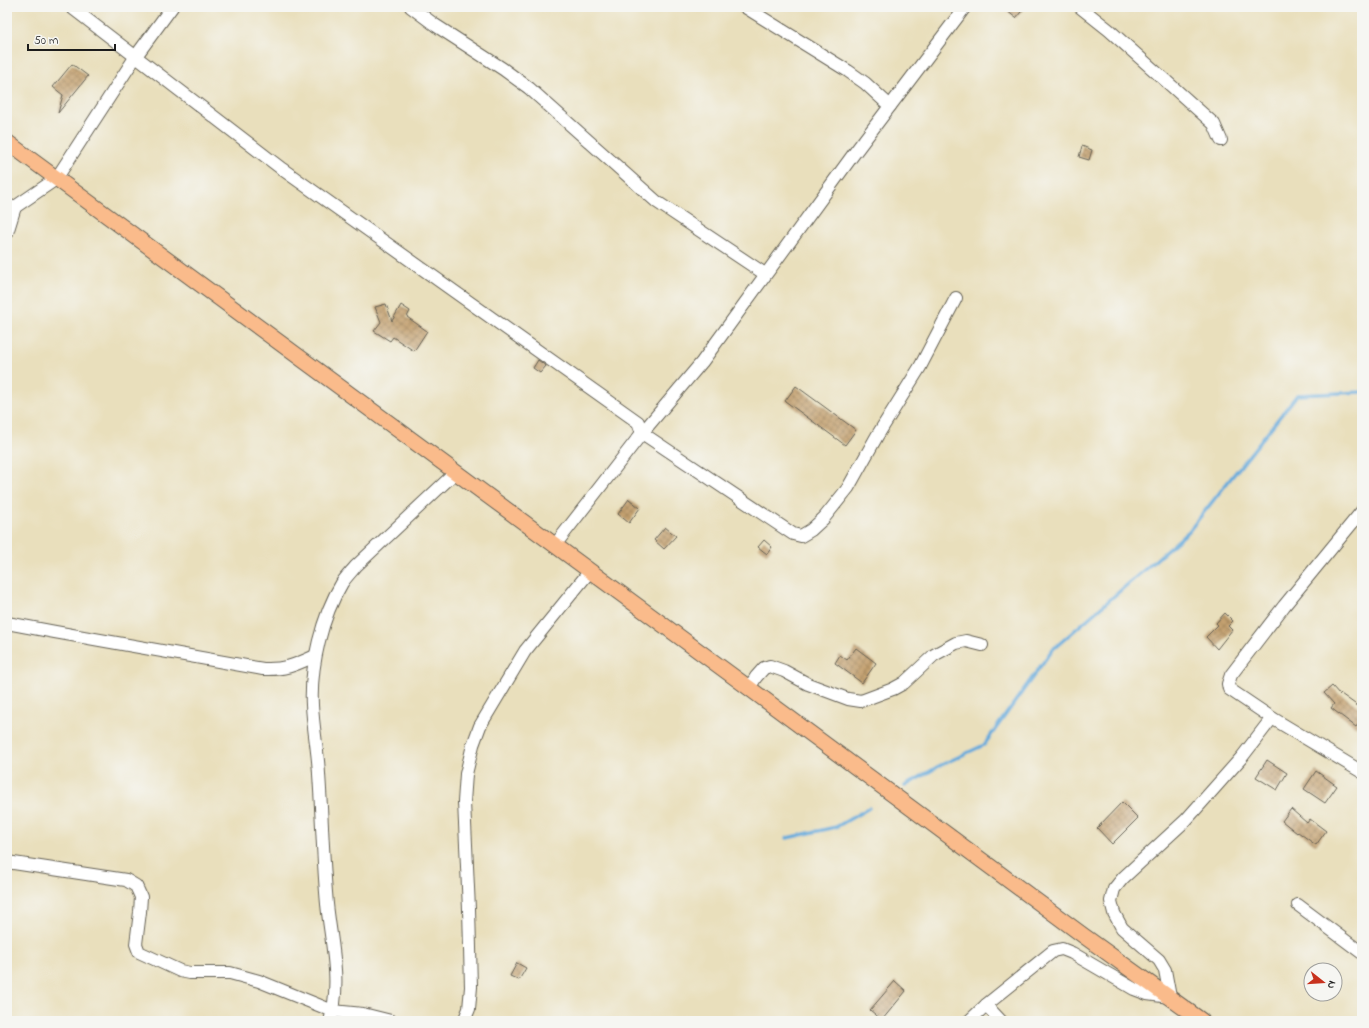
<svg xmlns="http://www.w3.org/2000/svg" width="1369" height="1028" font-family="'Indie Flower',sans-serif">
  <defs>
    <pattern id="building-cross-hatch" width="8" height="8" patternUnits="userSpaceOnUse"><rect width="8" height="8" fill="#c3a06f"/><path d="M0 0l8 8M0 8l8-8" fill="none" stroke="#9e825a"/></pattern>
  </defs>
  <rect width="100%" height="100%" fill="#f6f6f2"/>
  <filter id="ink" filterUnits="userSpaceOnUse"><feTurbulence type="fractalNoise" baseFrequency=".025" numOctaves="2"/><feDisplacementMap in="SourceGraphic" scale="8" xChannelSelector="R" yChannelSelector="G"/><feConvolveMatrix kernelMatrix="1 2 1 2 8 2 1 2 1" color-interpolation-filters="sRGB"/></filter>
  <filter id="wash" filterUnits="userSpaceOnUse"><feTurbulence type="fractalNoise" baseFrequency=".012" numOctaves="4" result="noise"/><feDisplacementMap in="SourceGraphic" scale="16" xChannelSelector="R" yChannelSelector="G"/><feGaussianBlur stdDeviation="0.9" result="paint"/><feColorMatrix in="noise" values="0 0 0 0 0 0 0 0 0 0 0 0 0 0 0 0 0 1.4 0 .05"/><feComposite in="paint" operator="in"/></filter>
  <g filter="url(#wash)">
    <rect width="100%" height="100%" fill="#e9dfbc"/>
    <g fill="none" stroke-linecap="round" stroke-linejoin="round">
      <g stroke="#67abdc" stroke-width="3.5">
        <path d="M905,786l34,-20 45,-21 68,-95 137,-119 108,-136 65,-3"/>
        <path d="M787,838l49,-11 33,-19"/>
      </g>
    </g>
    <g id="blocks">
      <g fill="url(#building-cross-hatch)">
        <path d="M1002,7h23l-9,11z"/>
        <path d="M72,64l16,12 -30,37 5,-18 -10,-8z"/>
        <path d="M1082,146l10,4 -3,10 -10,-3z"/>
        <path d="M386,304l6,17 9,-16 9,6 -3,6 20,14 -13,20 -21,-14 -3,4 -16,-10 7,-9 -6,-15z"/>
        <path d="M538,360l8,6 -6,7 -7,-5z"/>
        <path d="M796,386l60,44 -11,15 -60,-44z"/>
        <path d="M629,499l11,9 -11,15 -11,-9z"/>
        <path d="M665,527l11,9 -12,13 -10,-9z"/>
        <path d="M764,540l8,7 -5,7 -9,-7z"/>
        <path d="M1225,613l8,8 -5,5 4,4 -15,19 -11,-12 12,-12 -2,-2z"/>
        <path d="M856,648l20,15 -14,20 -27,-20 5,-8 7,5z"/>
        <path d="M1332,686l8,9 1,-1 21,15v10l-6,8 -25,-19 3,-4 -10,-11z"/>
        <path d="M1267,760l20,13 -10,17 -21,-13z"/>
        <path d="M1316,771l21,15 -12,17 -21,-14z"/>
        <path d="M1122,802l16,16 -26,26 -15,-16z"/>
        <path d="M1291,809l16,14 3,-4 16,12 -10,14 -18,-13 -1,1 -15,-12z"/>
        <path d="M517,963l9,5 -7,12 -9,-4z"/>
        <path d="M895,981l11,10 -24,29 -12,-10z"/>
      </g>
    </g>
  </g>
  <g filter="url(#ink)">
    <use href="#blocks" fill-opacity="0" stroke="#646054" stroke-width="1"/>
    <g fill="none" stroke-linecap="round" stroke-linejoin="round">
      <g stroke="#646054" stroke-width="14">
        <g id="minor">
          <path d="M71,7l211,162 356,253 4,11 151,101 8,2 10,-6 13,-12 24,-30 29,-52 43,-69 36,-69"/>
          <path d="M411,7l24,18 68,44 26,19 128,114 108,72"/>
          <path d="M745,7l103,64 17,12 25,23"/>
          <path d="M1080,7l29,23 105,94 7,16"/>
          <path d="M7,211l8,-4 41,-28 80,-123 36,-49"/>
          <path d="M7,233l8,-26"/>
          <path d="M1362,511l-78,95 -53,69 -3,9 1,5 43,29 90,54"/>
          <path d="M555,545l87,-112 60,-71 151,-207 112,-148"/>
          <path d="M7,623l48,9 208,37c22,1 32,-4 52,-13"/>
          <path d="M749,688l7,-11 8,-9 6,-2 14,5 24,13 40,15 13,2 32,-12 11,-6 30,-28 22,-12 10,-2 16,4"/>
          <path d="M7,862l119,18 10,6 5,11 -1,15 -4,32 3,8 41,19 10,2h40l29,8 74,30 30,3 28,7"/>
          <path d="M1298,905l64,48"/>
          <path d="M986,1005l15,16"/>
          <path d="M330,1021c12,-38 1,-78 -3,-117 -4,-43 -5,-87 -8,-130 -1,-23 -6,-46 -7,-69 -2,-39 10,-89 30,-122 4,-6 9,-11 14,-17l100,-94"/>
          <path d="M464,1021l5,-12 2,-22 -2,-78 -5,-107 2,-28 7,-29 7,-19 45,-75 65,-80"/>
          <path d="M969,1021l17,-16 67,-54 9,-2 10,4 62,36 13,5 23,3 -5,-27 -6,-10 -37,-32 -8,-15 -3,-12 3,-12 9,-11 63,-58 56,-63 30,-39"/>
        </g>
      </g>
      <g stroke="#646054" stroke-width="17">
        <path id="major" d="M7,142l742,546 335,248 118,85"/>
      </g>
      <use href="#minor" stroke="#fff" stroke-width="12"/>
      <use href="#major" stroke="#fabb8b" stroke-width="15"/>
    </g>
  </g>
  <rect width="1369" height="1028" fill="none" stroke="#f6f6f2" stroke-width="24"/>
  <g transform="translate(1323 982) rotate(107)"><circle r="19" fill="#f6f6f2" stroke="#9f9f9c"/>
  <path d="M0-3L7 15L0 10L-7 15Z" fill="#c8321e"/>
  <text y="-6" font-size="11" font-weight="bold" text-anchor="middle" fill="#1c1c1c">N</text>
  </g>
  <path d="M28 44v6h87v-6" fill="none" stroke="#1c1c1c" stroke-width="2"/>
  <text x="34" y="44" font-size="12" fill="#1c1c1c" stroke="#f6f6f2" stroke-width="3" paint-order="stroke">50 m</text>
</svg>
